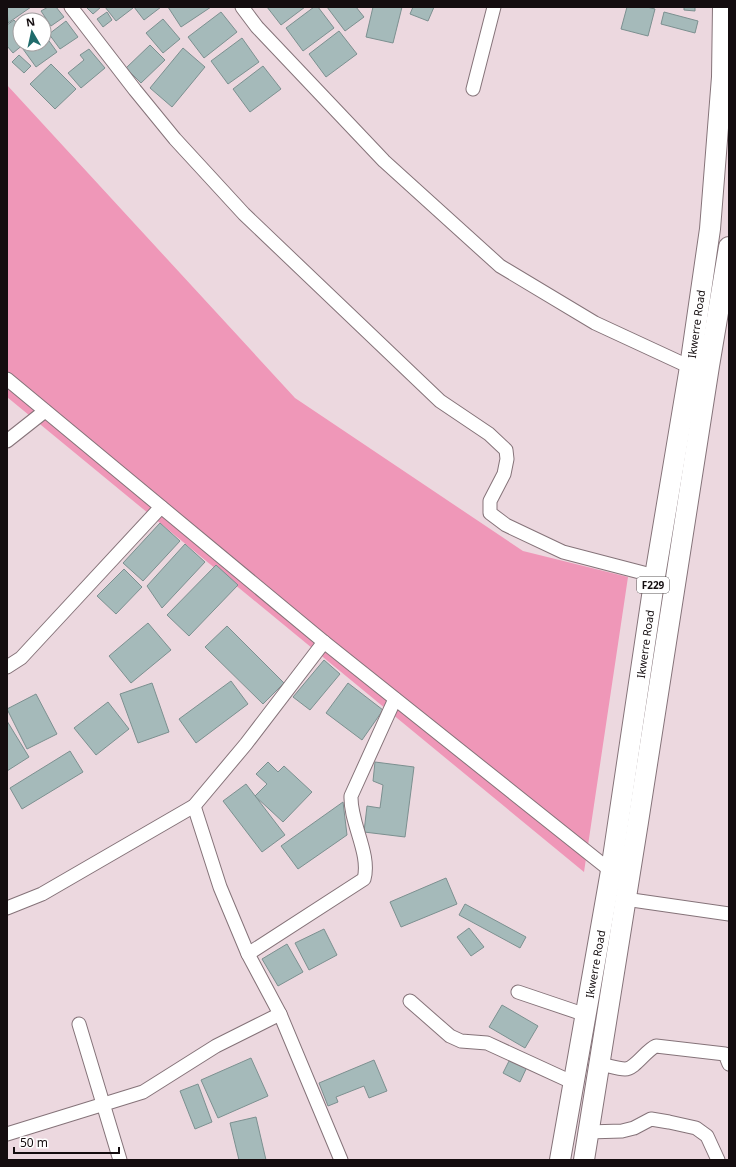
<svg xmlns="http://www.w3.org/2000/svg" width="736" height="1167" font-family="'Noto Sans',sans-serif">
  <rect width="100%" height="100%" fill="#ecd8df"/>
  <path fill="#ef97b8" d="M7,85l288,313 228,153 105,26 -44,295 -577,-475z"/>
  <g fill="#a5baba" stroke="#7c9090">
    <path d="M7,7h24l-23,16z"/>
    <path d="M48,7h8l8,10 -13,9 -10,-15z"/>
    <path d="M86,7h15l-8,7z"/>
    <path d="M105,7h27l1,1 -17,13z"/>
    <path d="M134,7h27l-17,13z"/>
    <path d="M168,7h43l-30,20z"/>
    <path d="M267,7h38l-24,18z"/>
    <path d="M314,7h4l16,21 -31,23 -17,-23z"/>
    <path d="M327,7h29l8,10 -19,14z"/>
    <path d="M373,7h29l-9,36 -27,-6z"/>
    <path d="M413,7h21l-6,14 -18,-7z"/>
    <path d="M627,7h20l8,2 -7,27 -27,-7z"/>
    <path d="M684,7h11v4l-11,-1z"/>
    <path d="M107,12l5,8 -9,7 -6,-8z"/>
    <path d="M221,12l16,20 -33,26 -16,-21z"/>
    <path d="M664,12l34,9 -3,12 -34,-9z"/>
    <path d="M163,19l17,20 -17,14 -17,-20z"/>
    <path d="M14,20l6,7v17h4l-11,9 -6,-7v-21z"/>
    <path d="M66,21l12,16 -18,12 -11,-15z"/>
    <path d="M339,31l18,23 -31,23 -17,-23z"/>
    <path d="M44,34l13,18 -21,15 -13,-18 8,-5h13z"/>
    <path d="M242,38l17,24 -31,22 -17,-23z"/>
    <path d="M150,45l15,15 -24,23 -15,-15z"/>
    <path d="M183,48l22,19 -33,40 -22,-19z"/>
    <path d="M89,49l16,19 -24,20 -13,-15 16,-13 -4,-5z"/>
    <path d="M19,55l12,11 -7,7 -12,-11z"/>
    <path d="M51,64l25,25 -21,20 -25,-25z"/>
    <path d="M263,66l18,23 -31,23 -17,-23z"/>
    <path d="M160,523l20,18 -37,40 -20,-18z"/>
    <path d="M185,544l20,18 -43,46 -15,-22z"/>
    <path d="M216,565l22,20 -49,51 -22,-21z"/>
    <path d="M124,569l18,18 -26,27 -19,-18z"/>
    <path d="M148,623l23,27 -40,33 -22,-27z"/>
    <path d="M227,626l57,57 -21,21 -58,-57z"/>
    <path d="M324,660l16,14 -30,36 -17,-13z"/>
    <path d="M231,681l17,23 -52,39 -17,-24z"/>
    <path d="M152,683l17,49 -31,11 -18,-49z"/>
    <path d="M348,683l35,27 -21,30 -36,-27z"/>
    <path d="M36,694l21,40 -30,15 -20,-40z"/>
    <path d="M108,702l21,27 -33,26 -22,-27z"/>
    <path d="M7,721l22,36 -22,14z"/>
    <path d="M70,751l13,21 -61,37 -12,-21z"/>
    <path d="M268,762l10,10 6,-6 28,26 -29,30 -28,-26 12,-12 -11,-10z"/>
    <path d="M375,762l39,5 -9,70 -41,-5 3,-26 13,2 3,-23 -10,-4z"/>
    <path d="M246,784l39,51 -23,17 -39,-51z"/>
    <path d="M343,802l4,33 -49,34 -17,-23z"/>
    <path d="M446,878l11,26 -56,23 -11,-25z"/>
    <path d="M465,904l61,33 -6,11 -61,-33z"/>
    <path d="M469,928l15,19 -13,9 -14,-19z"/>
    <path d="M324,929l13,26 -28,15 -14,-27z"/>
    <path d="M287,944l16,28 -25,14 -16,-27z"/>
    <path d="M502,1005l36,21 -13,22 -36,-21z"/>
    <path d="M251,1058l17,38 -50,22 -17,-38z"/>
    <path d="M510,1059l17,8 -7,15 -17,-9z"/>
    <path d="M374,1060l13,31 -18,7 -5,-12 -28,11 2,5 -10,4 -9,-23z"/>
    <path d="M198,1084l14,38 -17,7 -15,-38z"/>
    <path d="M256,1117l10,43h-27l-9,-37z"/>
  </g>
  <g fill="none" stroke-linecap="round" stroke-linejoin="round">
    <g stroke="#857379" stroke-width="15">
      <g id="street">
        <path d="M71,7l64,83 40,49 69,75 196,187 49,33 17,16 1,9 -3,15 -14,27v12l16,12 57,27 92,24"/>
        <path d="M242,7l15,20 127,134 116,105 95,57 95,44"/>
        <path d="M473,89l21,-82"/>
        <path d="M7,379l317,263 287,229"/>
        <path d="M7,441l38,-30"/>
        <path d="M7,667l14,-9 140,-151"/>
        <path d="M194,806l26,81 28,67 32,60 61,146"/>
        <path d="M625,899l104,15"/>
        <path d="M7,908l35,-14 152,-88 52,-62 78,-102"/>
        <path d="M248,954l116,-75c7,-25 -14,-56 -13,-83l44,-97"/>
        <path d="M518,992l68,23"/>
        <path d="M410,1001l40,35 11,5 26,2 87,40"/>
        <path d="M79,1024l41,136"/>
        <path d="M599,1064c8,1 18,5 26,5 10,0 21,-19 31,-23l69,8 4,10"/>
        <path d="M588,1132l34,-1 12,-3 17,-9 18,3 27,6 11,8 11,24"/>
        <path d="M7,1134l136,-42 73,-46 64,-32"/>
      </g>
    </g>
    <g stroke="#857379" stroke-width="22">
      <g id="primary">
        <path d="M560,1160l51,-289 44,-295 35,-209 20,-138 12,-152 1,-70"/>
        <path d="M584,1160l54,-338 71,-456 20,-119"/>
      </g>
    </g>
    <use href="#street" stroke="#fff" stroke-width="13"/>
    <use href="#primary" stroke="#fff" stroke-width="20"/>
  </g>
  <g text-anchor="middle" dominant-baseline="central" stroke-width="4" stroke-linejoin="round" paint-order="stroke">
    <rect fill="#fff" stroke="#5a5657" stroke-width="1" x="637" y="577" width="32" height="16" rx="3"/>
    <g font-size="10" font-weight="bold" fill="#140d0f">
      <text x="653" y="585">F229</text>
    </g>
    <g font-size="11" fill="#140d0f" stroke="#fff">
      <text transform="translate(696 324) rotate(-82)">Ikwerre Road</text>
      <text transform="translate(645 644) rotate(-82)">Ikwerre Road</text>
      <text transform="translate(595 964) rotate(-80)">Ikwerre Road</text>
    </g>
  </g>
  <rect width="736" height="1167" fill="none" stroke="#140d0f" stroke-width="16"/>
  <g transform="translate(32 32) rotate(351)"><circle r="19" fill="#ffffff" stroke="#a19e9f"/>
  <path d="M0-3L7 15L0 10L-7 15Z" fill="#1f6b6b"/>
  <text y="-6" font-size="11" font-weight="bold" text-anchor="middle" fill="#140d0f">N</text>
  </g>
  <path d="M14 1147v6h105v-6" fill="none" stroke="#140d0f" stroke-width="2"/>
  <text x="20" y="1147" font-size="12" fill="#140d0f" stroke="#ffffff" stroke-width="3" paint-order="stroke">50 m</text>
</svg>
